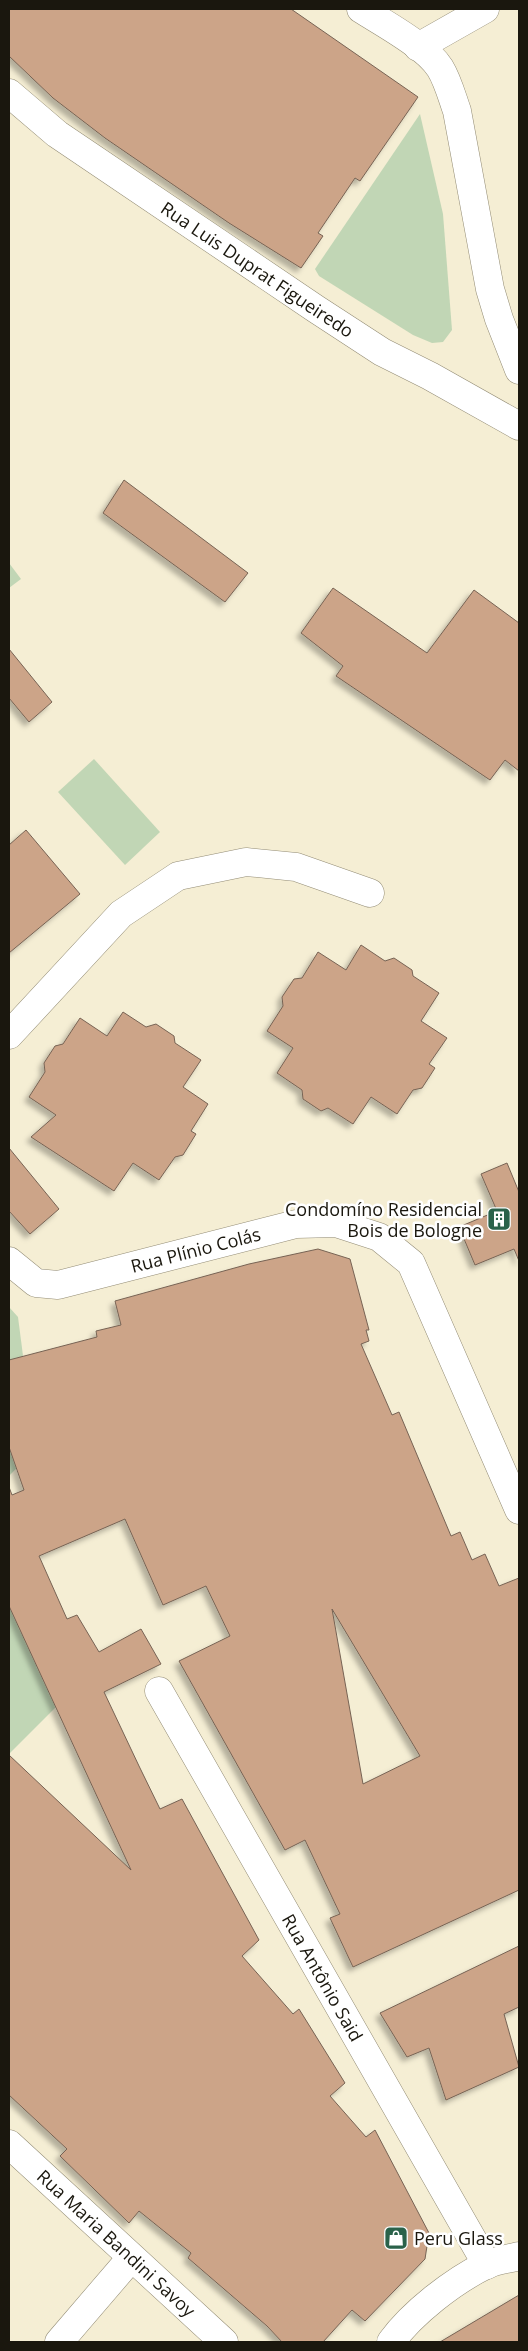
<svg xmlns="http://www.w3.org/2000/svg" width="528" height="2351" font-family="'Open Sans',sans-serif">
  <defs>
    <filter id="shadow"><feDropShadow dx="-4.5" dy="4.5" stdDeviation="2.5" flood-color="#0004"/></filter>
  </defs>
  <rect width="100%" height="100%" fill="#f5eed4"/>
  <g fill="#c1d6b5">
    <path d="M420,114l23,100 9,116 -9,12 -11,1 -19,-8 -94,-59 -4,-7z"/>
    <path d="M9,563l12,16 -12,9z"/>
    <path d="M94,759l66,73 -35,33 -67,-73z"/>
    <path d="M9,1307l9,10 17,132 -26,27z"/>
    <path d="M9,1541l50,163 -50,50z"/>
  </g>
  <g fill="#cca488" stroke="#776354" fill-rule="evenodd" filter="url(#shadow)">
    <path d="M9,9h282l127,88 -58,84 -5,-3 -37,55 5,3 -22,32 -72,-45 -124,-85 -52,-40 -44,-42z"/>
    <path d="M124,480l124,93 -23,29 -122,-89z"/>
    <path d="M333,588l94,65 47,-63 45,33v148l-14,-11 -15,20 -154,-104 7,-10 -42,-33z"/>
    <path d="M9,649l43,53 -23,20 -20,-24z"/>
    <path d="M26,830l54,64 -71,59v-108z"/>
    <path d="M361,945l24,16 9,-3 18,12 1,6 26,17 -18,28 26,17 -18,26 6,4 -13,20 -9,2 -16,24 -26,-17 -18,27 -25,-16 -7,3 -18,-12 -1,-9 -25,-17 16,-25 -26,-17 16,-25 -1,-9 12,-18 8,-1 16,-26 28,18z"/>
    <path d="M123,1012l23,15 10,-3 18,12 1,7 26,17 -18,27 25,17 -17,27 5,3 -13,21 -8,2 -16,23 -26,-17 -19,28 -83,-54 25,-22 -27,-18 16,-25 -1,-9 11,-17 8,-2 17,-26 27,18z"/>
    <path d="M9,1148l50,61 -29,25 -21,-23z"/>
    <path d="M507,1163l12,29v69l-5,-12 -39,16 -16,-38 38,-16 -16,-37z"/>
    <path d="M318,1249l32,10 19,71h-3l3,11 -8,3 31,71 7,-3 52,124 9,-4 12,28 13,-6 14,32 20,-8v312l-166,77 -23,-49 10,-4 -35,-74 -20,10 -106,-189 51,-25 -24,-50 -43,19 -38,-86 -86,37 28,63 10,-4 22,37 42,-23 20,35 -57,28 35,74 21,43 22,-10 77,141 -17,16 51,58 6,-5 46,74 -15,13 36,41 9,-7 54,103 -4,26 -60,62 -13,-11 -29,32h-41l-15,-16 -79,-68 3,-5 -52,-42 -10,12 -69,-67 7,-7 -58,-54v-340l122,115 -122,-264v-119l3,8 12,-5 -15,-43v-87l88,-23 -1,-6 25,-6 -6,-24 134,-37zM332,1609l88,147 -57,28z"/>
    <path d="M519,1946v61l-15,7 15,53 -73,33 -17,-52 -22,9 -27,-44z"/>
    <path d="M519,2295v47h-79z"/>
  </g>
  <g fill="none" stroke-linecap="round" stroke-linejoin="round">
    <g stroke="#938c75" stroke-width="29">
      <g id="minor">
        <path d="M361,9c22,14 65,37 79,59 8,13 12,29 17,43l33,178 9,30 20,51"/>
        <path d="M418,47l67,-38"/>
        <path id="s1" d="M9,93l48,41 259,175 66,43 48,24 89,50"/>
        <path d="M9,1035l112,-121 57,-38 68,-14 50,5 74,26"/>
        <path id="s2" d="M9,1261l27,22 22,2 238,-61 40,-1 43,14 32,26 108,247"/>
        <path id="s3" d="M159,1691l328,574"/>
        <path id="s4" d="M9,2144l215,198"/>
        <path d="M59,2342l72,-84"/>
        <path d="M391,2342c21,-29 62,-61 95,-77 10,-5 23,-6 33,-9"/>
      </g>
    </g>
    <use href="#minor" stroke="#fff" stroke-width="28"/>
  </g>
  <defs>
    <g id="building-square" transform="scale(1.25)"><rect x="-9" y="-9" width="18" height="18" rx="4" fill="#2a624a" stroke="#fff"/><path d="M-4-6H4V6H1V3H-1V6H-4ZM-2.5-4.3h1.7v1.8h-1.7ZM.8-4.3h1.7v1.8H.8ZM-2.5-1h1.7V.8h-1.7ZM.8-1h1.7V.8H.8Z" fill="#fff"/></g>
    <g id="shop-square" transform="scale(1.25)"><rect x="-9" y="-9" width="18" height="18" rx="4" fill="#2a624a" stroke="#fff"/><path d="M-5-2.5h2.3a2.7 3.5 0 0 1 5.4 0H5L5.5 6h-11ZM-1.5-2.5h3a1.5 2.3 0 0 0-3 0Z" fill="#fff"/></g>
  </defs>
  <g fill-rule="evenodd">
    <use href="#building-square" x="499" y="1219"/>
    <use href="#shop-square" x="396" y="2238"/>
  </g>
  <g text-anchor="middle" dominant-baseline="central" stroke-width="5" stroke-linejoin="round" paint-order="stroke">
    <g font-size="18" fill="#1a170e" stroke="#fff">
      <text stroke="none"><textPath href="#s1" startOffset="305">Rua Luis Duprat Figueiredo</textPath></text>
      <text stroke="none"><textPath href="#s2" startOffset="199">Rua Plínio Colás</textPath></text>
      <text stroke="none"><textPath href="#s3" startOffset="330">Rua Antônio Said</textPath></text>
      <text stroke="none"><textPath href="#s4" startOffset="146">Rua Maria Bandini Savoy</textPath></text>
    </g>
    <g font-size="18" fill="#1a170e" stroke="#fff" text-anchor="end">
      <text x="482" y="1209">Condomíno Residencial<tspan x="482" dy="21">Bois de Bologne</tspan></text>
      <text x="414" y="2238" text-anchor="start">Peru Glass</text>
    </g>
  </g>
  <rect width="528" height="2351" fill="none" stroke="#1a170e" stroke-width="20"/>
</svg>
